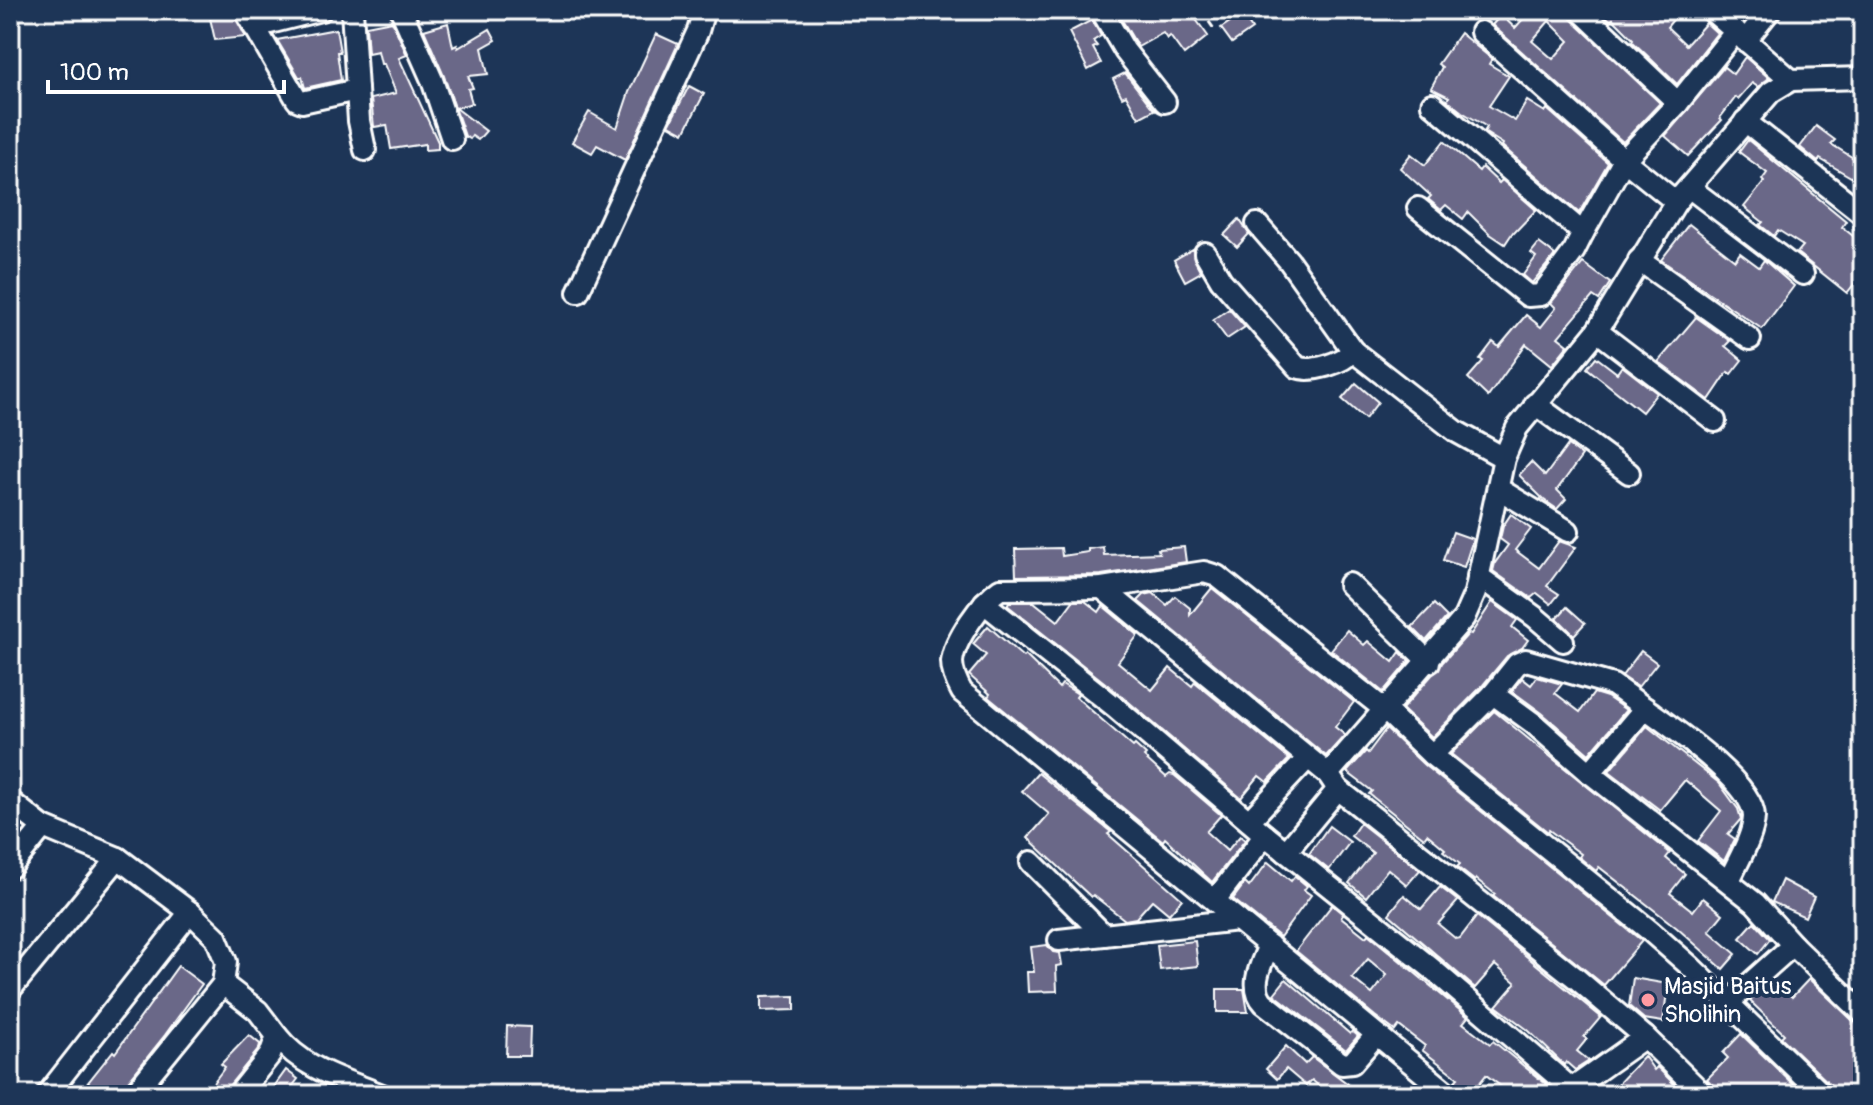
<svg xmlns="http://www.w3.org/2000/svg" width="1873" height="1105" font-family="Pangolin,sans-serif">
  <rect width="100%" height="100%" fill="#1d3557"/>
  <filter id="ink" filterUnits="userSpaceOnUse"><feTurbulence type="fractalNoise" baseFrequency=".0125" numOctaves="2"/><feDisplacementMap in="SourceGraphic" scale="16" xChannelSelector="R" yChannelSelector="G"/><feConvolveMatrix kernelMatrix="1 2 1 2 8 2 1 2 1" color-interpolation-filters="sRGB"/></filter>
  <g filter="url(#ink)">
    <g fill="#6a6788" stroke="#fff" stroke-width="2" fill-rule="evenodd">
      <path d="M1116,10h73l19,26 -24,19 -14,-19 -3,3 -4,-6 -25,14z"/>
      <path d="M1531,10h36l4,9 89,84 -37,39 -131,-117 9,-10 14,13zM1549,21l20,20 -16,18 -21,-18z"/>
      <path d="M1599,10h82l-14,17 19,18 20,-22 11,10 -40,51 -45,-43 1,-2 -20,-20 -2,2z"/>
      <path d="M233,14l13,23 -31,3 -5,-22z"/>
      <path d="M1242,14l10,15 -20,14 -11,-15z"/>
      <path d="M1092,20l9,16 -8,5 4,5 -4,2 8,15 -13,7 -19,-38z"/>
      <path d="M392,21l15,34 -8,3 39,84v7l-13,1v-6l-34,5 -4,-24 -13,2 -3,-28 25,-6 -12,-29h-3l-3,-13 -10,2 -2,-27z"/>
      <path d="M448,23l5,24 4,-2 1,3 32,-19 6,11 -14,8 6,26 -20,2 5,12 -5,1 4,14 -16,5 30,23 -8,9 -6,-4 -2,3 -5,-3 -21,-60 -20,-46z"/>
      <path d="M336,29l4,23h-3l4,28 -36,8 -3,-11h-3l-22,-37z"/>
      <path d="M1460,33l32,26 -3,5 20,12 -20,30 26,15 12,-20 18,11 2,-3 61,54 -29,50 -77,-67 1,-2 -19,-12 3,-5 -25,-15 -15,-12 2,-3 -18,-9 11,-21 -4,-3z"/>
      <path d="M656,34l22,10 -53,116 -28,-15 -5,8 -20,-11 17,-30 28,16 12,-36z"/>
      <path d="M1745,57l24,21 -11,9 -6,-4 -14,16 -2,-2 -16,21 2,2 -34,36 -23,-20 59,-69 9,7z"/>
      <path d="M1125,73l29,37 -15,8 -13,-23 -4,2 -9,-18z"/>
      <path d="M689,86l15,8 -20,39 -15,-8z"/>
      <path d="M1816,126l19,14 -4,4 32,20v20l-43,-25 -2,3 -18,-15z"/>
      <path d="M1748,140l98,81 -4,6 21,17v29l-16,20 -50,-40 6,-7 -25,-16 -4,6 -14,-11 3,-3 -19,-15 20,-25 -2,-2 5,-7 -28,-21z"/>
      <path d="M1444,141l35,30 3,-4 17,16 3,-3 34,30 -22,23 -1,-1 -8,12 -15,-10 -22,-22 -5,7 -17,-14 -5,5 -13,-11 3,-3 -31,-28 11,-14 14,11z"/>
      <path d="M1239,219l10,15 -12,13 -13,-12z"/>
      <path d="M1689,224l46,36 5,-7 19,14 5,-7 30,26 -32,43 -101,-69z"/>
      <path d="M1539,243l16,12 -23,28 -9,-8 13,-18 -5,-4z"/>
      <path d="M1193,249l1,10 7,13 -16,9 -11,-21z"/>
      <path d="M1583,263l27,20 -11,17 -6,-4 -35,41 10,8 -16,20 -26,-21 -38,53 -20,-19 15,-17 -3,-2 13,-17 6,5 27,-32 15,12 15,-19 -5,-5z"/>
      <path d="M1229,309l16,18 -18,12 -14,-19z"/>
      <path d="M1696,317l34,24 -5,5 17,14 -11,14 -3,-2 -19,28 -51,-38z"/>
      <path d="M1596,357l21,16 5,-7 35,27 -15,19 -55,-44z"/>
      <path d="M1356,383l22,19 -13,17 -23,-20z"/>
      <path d="M1568,445l14,11 -25,34 9,9 -9,10 -13,-9 -25,-25 12,-13 14,14z"/>
      <path d="M1511,514l20,15 -16,21 24,18 20,-27 17,6 -29,39 12,8 -8,10 -14,-11 -6,5 -38,-27 2,-8 13,-18 -8,-6 3,-13z"/>
      <path d="M1453,532l20,7 -9,28 -21,-7z"/>
      <path d="M1103,547l1,8 55,-2 -1,-4 26,-2 2,15 -85,13 -85,1 -1,-27 46,-1 1,8 26,-4v-3z"/>
      <path d="M1212,588l142,114 -19,25 10,8 -19,21 -188,-155 6,-6 9,-2 14,12 8,-9 15,12v7z"/>
      <path d="M1073,601h12l14,11 4,-6 35,29 -20,27 34,28 18,-22 22,18 3,-4 94,77 -22,23 -8,-6 -18,22 -118,-101 -116,-92 2,-3h25l24,19z"/>
      <path d="M1492,602l25,18 -5,7 16,13 -6,8 -15,8 -24,29 -51,52 -30,-28 30,-34 7,-5 3,-7 27,-30 2,1z"/>
      <path d="M1434,604l13,13 -21,24 -14,-14z"/>
      <path d="M1567,607l18,16 -11,12 -17,-17z"/>
      <path d="M988,626l35,31 2,-2 34,33 3,-4 16,10 -2,3 57,50 2,-2 11,10 -2,2 22,20 4,-3 4,1 47,40 -15,17 21,19 13,-15 5,4 -33,42 -47,-44 -2,3 -175,-144 2,-3 -21,-19 17,-20 -13,-11z"/>
      <path d="M1347,630l17,15 4,-4 25,21 7,-10 9,9 -26,31 -52,-42z"/>
      <path d="M1641,651l16,12 -19,24 -16,-11z"/>
      <path d="M1537,677l25,7 -7,9 25,19 14,-19 13,4 19,13 -37,44 -47,-41 -30,-22 10,-13 9,7z"/>
      <path d="M1494,711l176,142 -4,5 19,16 -15,19 23,18 10,-13 20,16 -14,17 27,23 -13,15 -46,-41 -78,-61 -3,4 -17,-14 2,-3 -32,-24 -1,2 -97,-78z"/>
      <path d="M1647,726l72,57 19,26 3,10 -13,15 7,5 -11,22 -26,-20 23,-30 -36,-31 -25,30 -51,-39z"/>
      <path d="M1386,729l38,36 218,176 -38,44 -111,-89 2,-2 -19,-15 -1,2 -18,-14 3,-3 -17,-13 2,-2 -18,-15 -3,4 -55,-44 3,-3 -25,-19 19,-21 2,2z"/>
      <path d="M1038,773l73,59 -3,2 74,65 -13,15 -17,-14 -16,18 -11,2 -32,-25 -2,2 -63,-59 21,-24 -27,-23z"/>
      <path d="M1360,823l60,47 -13,15 -19,-16 -22,28 -17,-14 24,-30 -22,-17z"/>
      <path d="M1329,826l21,16 -21,28 -20,-16z"/>
      <path d="M1268,862l23,19 4,-5 12,10 -3,4 7,5 -31,42 -47,-38 12,-16 4,4z"/>
      <path d="M1782,880l32,17 -9,20 -33,-15z"/>
      <path d="M1440,887l18,14 -20,23 18,15 4,-1 17,-22 124,101 -17,20 3,2 -10,12 12,10 -14,9 -9,-8 -2,3 -36,-35 -32,-24 20,-23 -21,-18 -20,23 -86,-74 15,-19 17,14z"/>
      <path d="M1332,905l11,9 -2,3 25,20 2,-3 100,83 -5,6 27,21 3,-3 59,48 -5,6h-35l-26,-20 -15,19 -16,-13 3,-3 -36,-28 3,-4 -26,-20 -4,5 -20,-15 -79,-65zM1368,959l19,16 -15,19 -20,-16z"/>
      <path d="M1754,922l16,17 -12,15 -18,-16z"/>
      <path d="M1195,941l3,25 -38,4 -3,-25z"/>
      <path d="M1047,945l6,7 7,1 2,12 -6,1 1,25 -29,1 -1,-20h7l-3,-25z"/>
      <path d="M178,966l24,18 -37,51 -48,60h-39l35,-44 2,2z"/>
      <path d="M1633,978l35,6 -5,38 -19,-3 -15,-13z"/>
      <path d="M1286,979l64,55 2,-3 6,5 -12,14 -72,-56z"/>
      <path d="M1809,979l45,43 9,4v32l-11,15 11,11v11h-27l-4,-9 -51,-49 3,-3 -34,-33 24,-21 18,17z"/>
      <path d="M1217,989h27l4,23h-31z"/>
      <path d="M795,996v14l-34,1v-14z"/>
      <path d="M507,1026l23,1 -1,29h-23z"/>
      <path d="M1741,1034l63,61h-87l-3,-9 -7,-7 21,-21 -5,-5z"/>
      <path d="M249,1035l11,9 -1,5 -31,38 -3,8h-21l21,-28 -4,-3z"/>
      <path d="M1286,1046l19,18 7,-7 36,27 -9,11h-10l-17,-15 -6,6 -20,-17 -9,10 -11,-10z"/>
      <path d="M1644,1056l10,14 3,-3 28,28h-62l-8,-8z"/>
      <path d="M286,1070l12,9 -12,16h-18z"/>
    </g>
    <g fill="none" stroke-linecap="round" stroke-linejoin="round">
      <g stroke="#fff" stroke-width="26">
        <g id="minor">
          <path d="M245,10l52,90 5,2 55,-12"/>
          <path d="M352,10l7,111 6,29"/>
          <path d="M401,10l31,70 20,59"/>
          <path d="M1101,10l24,41 40,51"/>
          <path d="M1580,10l98,93 58,-72"/>
          <path d="M1711,10l80,70"/>
          <path d="M254,27l67,-17"/>
          <path d="M1481,32l143,128 52,42"/>
          <path d="M1745,41l25,-31"/>
          <path d="M1432,104l151,129 41,-73 54,-57"/>
          <path d="M1745,121l118,93"/>
          <path d="M1690,188l113,86"/>
          <path d="M1418,208l110,88 13,-1 33,-44 9,-18"/>
          <path d="M1257,224l32,37 64,90"/>
          <path d="M1205,253l16,27 76,87c14,6 46,-4 56,-16l104,81 47,26"/>
          <path d="M1639,260l111,79"/>
          <path d="M578,292l120,-261 6,-21"/>
          <path d="M1597,331l118,90"/>
          <path d="M1535,404l94,69"/>
          <path d="M1499,489l69,42"/>
          <path d="M1478,576l57,41 28,24"/>
          <path d="M1349,584l80,78"/>
          <path d="M1102,588l226,186 10,15 239,190 68,58 59,58"/>
          <path d="M984,603l131,104 150,128 166,133 148,127"/>
          <path d="M1493,694l24,-30 9,-4 87,25 32,23 -55,65"/>
          <path d="M1645,708c26,19 109,75 109,109 -1,21 -17,45 -25,64"/>
          <path d="M1432,755l61,-61 40,29 57,50 165,130 38,42 70,68"/>
          <path d="M1328,774l136,-156 11,-25 29,-135 13,-30 80,-97 79,-129 95,-110 20,-12 72,-2"/>
          <path d="M10,801l33,26 75,31 72,54 26,25 10,25 -3,22 -90,111"/>
          <path d="M1249,821l58,-62"/>
          <path d="M1286,852l52,-63"/>
          <path d="M1031,862l73,73"/>
          <path d="M10,868l33,-41"/>
          <path d="M1215,900l50,-65"/>
          <path d="M1059,940l179,-20"/>
          <path d="M1269,945c-7,18 -21,41 -5,58l78,61 10,-1 24,-28"/>
          <path d="M223,984l35,27 19,25 -7,19 -32,40"/>
          <path d="M10,990l108,-132"/>
          <path d="M1728,1003l65,-58"/>
          <path d="M277,1036c27,34 66,43 105,59"/>
          <path d="M47,1095l143,-183"/>
          <path d="M1450,1095l-488,-403c-5,-9 -10,-19 -10,-30 2,-22 30,-61 48,-73l102,-1 102,-16 13,4 168,134 47,45 217,175 42,37 132,128"/>
          <path d="M1563,1095l82,-58"/>
        </g>
      </g>
      <path stroke="#fff" stroke-width="3" stroke-dasharray="8 6" stroke-linecap="butt" d="M1201,10l13,19"/>
      <use href="#minor" stroke="#1d3557" stroke-width="20"/>
    </g>
  </g>
  <circle fill="#ff9aa2" stroke="#1d3557" stroke-width="3" cx="1648" cy="1000" r="8"/>
  <g text-anchor="middle" dominant-baseline="central" stroke-width="8" stroke-linejoin="round" paint-order="stroke">
    <g font-size="24" fill="#fff" stroke="#1d3557" text-anchor="start">
      <text x="1664" y="986">Masjid Baitus<tspan x="1664" dy="28">Sholihin</tspan></text>
    </g>
  </g>
  <rect width="1873" height="1105" fill="none" stroke="#1d3557" stroke-width="40"/>
  <rect x="20" y="20" width="1833" height="1065" fill="none" stroke="#fff" stroke-width="3" filter="url(#ink)"/>
  <path d="M48 80v12h236v-12" fill="none" stroke="#ffffff" stroke-width="4"/>
  <text x="60" y="80" font-size="24" fill="#ffffff" stroke="#1d3557" stroke-width="6" paint-order="stroke">100 m</text>
</svg>
